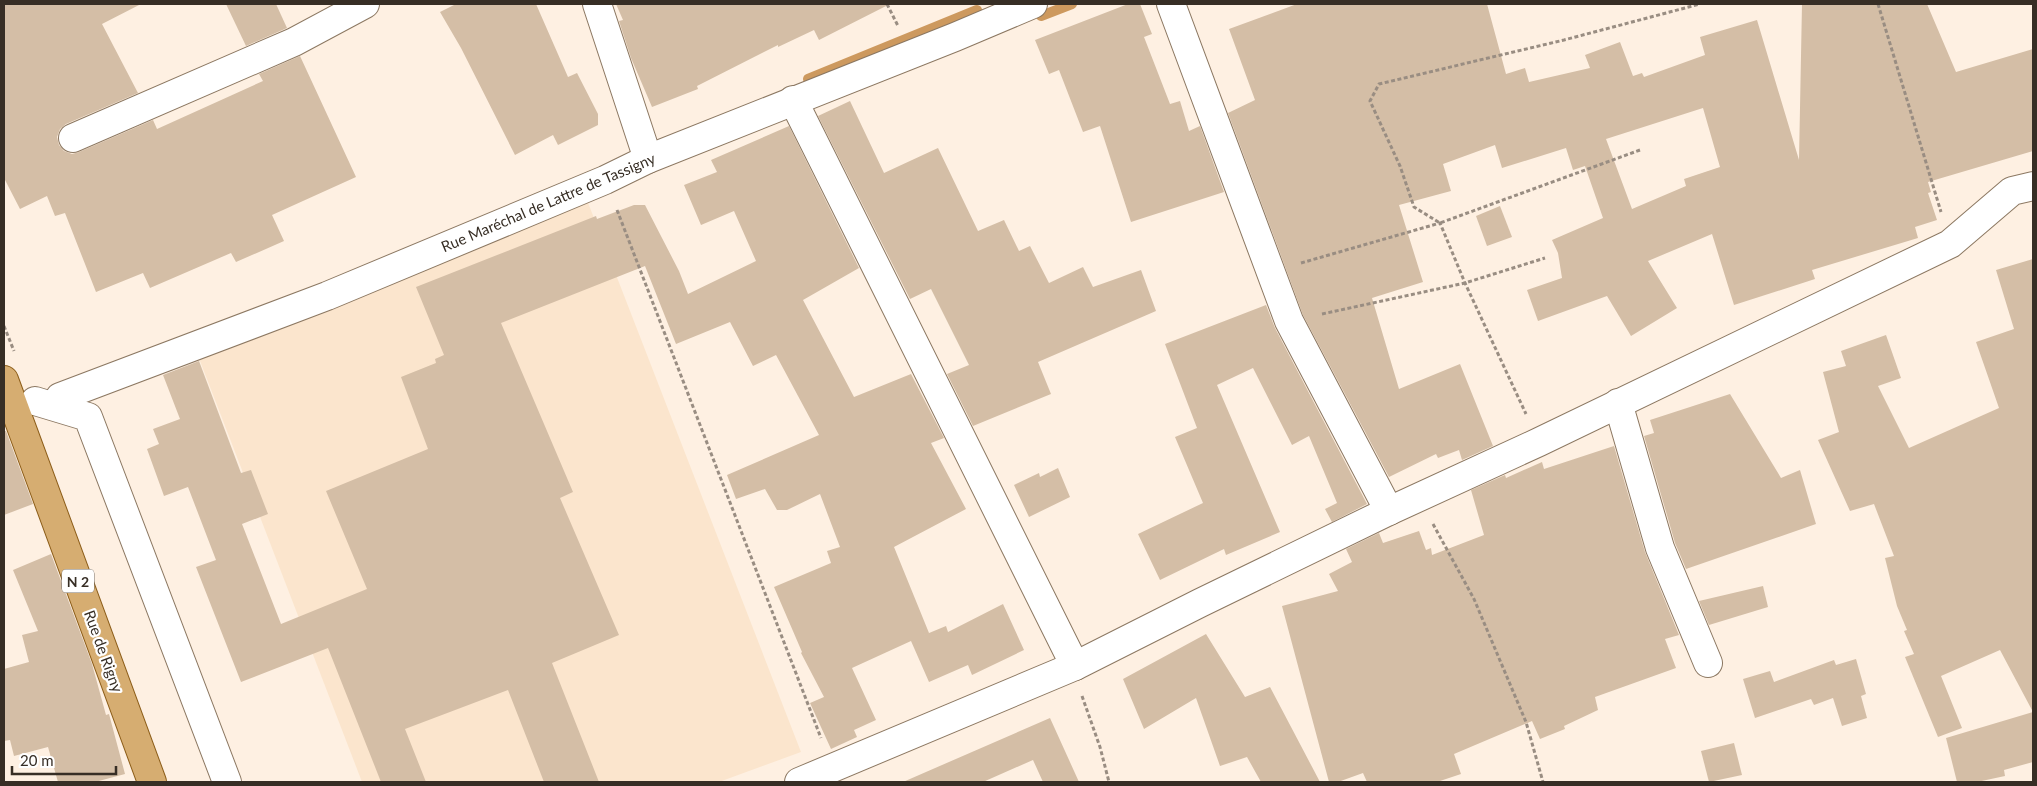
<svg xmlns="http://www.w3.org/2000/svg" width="2037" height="786" font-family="Lato,sans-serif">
  <rect width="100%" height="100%" fill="#fef0e2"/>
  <path fill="#fbe5cd" d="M587,200l214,552 -82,30h-357l-167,-434z"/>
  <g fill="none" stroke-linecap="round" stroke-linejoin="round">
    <g stroke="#cd995e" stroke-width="10">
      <path d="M1041,16l31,-12"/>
      <path d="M808,79l169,-69"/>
    </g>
  </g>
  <g fill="#d4bea6" fill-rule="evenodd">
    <path d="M4,4h137l-39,20 36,69 -72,31 -6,5 -3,8 2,8 5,6 8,3 7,-2 74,-32 4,9 106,-48 -4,-7 41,-18 56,121 -84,38 12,26 -48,21 -5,-9 -81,35 -7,-15 -47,19 -31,-79 -10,3 -8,-20 -27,13 -16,-31z"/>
    <path d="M226,4h50l11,24 -41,18z"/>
    <path d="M456,4h80l32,73 9,-4 21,41v11l-40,20 -5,-10 -38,20 -54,-107 -21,-36z"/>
    <path d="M616,4h274l-71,36 -5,-10 -36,17v-2l-81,41 1,3 -46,18 -21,-49 -12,-37 4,-1z"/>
    <path d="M1128,4h12l12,30 -8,3 26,67 10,-3 9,30 11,-5 24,66 -93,30 -31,-96 -17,6 -24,-62 -10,4 -14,-34z"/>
    <path d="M1297,4h190l19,70 19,-6 4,14 61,-14 -5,-13 35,-13 13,34 9,-3 2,4 61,-22 -5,-18 57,-17 42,140 3,-156h125l29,68 77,-23v102l-105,31 3,10 -3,1 9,27 -22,7 3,11 -106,32 3,9 -81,26 -22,-71 -64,27 29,47 -46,28 -24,-40 -69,25 -11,-31 35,-12 -4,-25 -6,-13 51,-22 -18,-52 -12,4 -7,-22 -64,20 -7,-23 -52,19 8,27 -52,14 24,77 -51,16 27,91 61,-25 33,82 -31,14 -3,-10 -21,8 -2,-4 -47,23 -86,-162 -75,-202 27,-13 -26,-71zM1703,108l17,59 -36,12 2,7 -54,23 -26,-70z"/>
    <path d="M850,101l34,72 54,-25 40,83 26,-11 15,31 11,-5 19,37 34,-16 10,20 48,-17 15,41 -118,51 13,32 -78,32 -26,-52 22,-9 -38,-76 -21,10 -92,-183z"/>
    <path d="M789,126l70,142 -56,32 51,97 57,-23 33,64 -13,5 35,66 -72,38 35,86 -12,5 29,-12 2,6 55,-28 21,46 -52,25 -4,-10 -39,17 -18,-41 -59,27 24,52 -22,10 3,7 -26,12 -21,-46 14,-6 -23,-44 1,-1 -28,-65 57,-24 -4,-12 13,-4 -20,-53 -33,16h-10l-12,-21 -29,10 -9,-24 92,-40 -43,-80 -23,11 -23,-44 -54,22 -31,-78 -144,57 72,169 -13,6 59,137 -67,28 47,119h-55l-36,-92 -103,39 21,53h-45l-53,-134 -87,34 -45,-115 20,-7 -28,-73 -24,9 -17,-47 12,-5 -6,-15 27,-10 -17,-44 36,-14 42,112 10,-3 17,44 -26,10 39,100 86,-35 -41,-98 102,-42 -27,-72 35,-14 -1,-4 9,-4 -28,-68 180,-71 1,3 37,-14h11l34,66 9,23 68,-33 -22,-50 -33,14 -17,-40 33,-13 -6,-12z"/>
    <path d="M1500,206l12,31 -25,9 -11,-30z"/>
    <path d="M2033,259v503l-29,8 1,6 -28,6h-20l-11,-44 87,-26 -33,-62 -59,26 21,52 -24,9 -33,-80 9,-3 -10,-23 3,-1 -10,-24 -12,-48 9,-2 -20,-52 -24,7 -32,-71 21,-8 -16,-60 23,-6 -5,-15 45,-16 15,43 -23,8 31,62 90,-40 -23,-66 38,-13 -18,-59z"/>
    <path d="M1266,305l9,23 92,176 -35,18 -7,-13 12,-6 -28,-67 -17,9 -39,-77 -36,17 63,147 -54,23 -2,-6 -64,31 -22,-46 65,-31 -28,-66 22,-9 -32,-84z"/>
    <path d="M1730,394l51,84 19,-8 16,54 -130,45 -11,-26 -31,-107 10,-3 -4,-13z"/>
    <path d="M4,431h2l27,73 -29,11z"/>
    <path d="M1614,446l31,106 34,83 -14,4 11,29 -81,29 3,13 -34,16 1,3 -25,10 -8,-18 -78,33 7,20 -24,8h-70l-4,-9 -25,9h-9l-47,-176 56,-15 -9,-17 23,-12 -6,-13 33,-16 4,10 36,-12 7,19 5,-2 1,7 52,-20 -13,-45 34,-15 1,3 36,-16 2,7z"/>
    <path d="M1058,468l12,29 -41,20 -15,-32 25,-12 1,4z"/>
    <path d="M51,554l41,110 14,51 3,-1 16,60 -30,8h-37l-10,-35 -34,9 -4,-16 -6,1v-72l25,-7 -7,-27 16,-4 -25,-61z"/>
    <path d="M1763,586l5,21 -59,18 -10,-24z"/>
    <path d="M1206,634l39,63 25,-10 50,95h-59l-14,-25 -27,9 -24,-68 -52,31 -21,-50z"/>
    <path d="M1856,659l10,35 -5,2 6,22 -25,8 -9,-28 -19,7 -3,-6 -56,19 -12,-39 27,-8 4,11 60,-22 2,5z"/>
    <path d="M1050,718l29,64h-36l-10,-22 -50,22h-80z"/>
    <path d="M1734,743l8,32 -33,7 -8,-31z"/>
  </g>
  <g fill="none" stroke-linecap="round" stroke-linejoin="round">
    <g stroke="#8c7862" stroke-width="30">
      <g id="minor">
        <path d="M597,4l51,155"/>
        <path d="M1171,4l118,317 100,190"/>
        <path d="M793,100l282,566"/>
        <path d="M73,138l221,-96 71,-38"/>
        <path d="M35,401l53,16 139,365"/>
        <path d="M1618,403l42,145 48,115"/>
        <path d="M799,782l276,-116 125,-63 189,-92 150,-69 411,-198 62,-53 21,-5"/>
      </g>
    </g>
    <g stroke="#8c7862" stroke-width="30">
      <path id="tertiary" d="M60,397l267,-101 278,-116 43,-21 307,-122 78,-33"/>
    </g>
    <g stroke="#8c5d19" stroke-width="30">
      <path id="primary" d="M4,380l148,402"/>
    </g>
    <g stroke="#998d82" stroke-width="3" stroke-dasharray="4 2.5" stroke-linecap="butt">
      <path d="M887,4l11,22"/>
      <path d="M1878,4l63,208"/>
      <path d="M1640,150l-200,73 -26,-16 -14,-41 -30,-65 9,-17 185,-44 136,-36"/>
      <path d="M617,210l204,528"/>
      <path d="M1301,263l139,-40 25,60 61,131"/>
      <path d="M1322,314l143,-31 80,-25"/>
      <path d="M4,326l10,25"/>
      <path d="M1433,524l41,75 52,123 17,60"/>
      <path d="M1082,696l18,51 9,35"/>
    </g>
    <use href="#minor" stroke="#fff" stroke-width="28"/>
    <use href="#tertiary" stroke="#fff" stroke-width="28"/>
    <use href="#primary" stroke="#d6ad71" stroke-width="28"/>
  </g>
  <g text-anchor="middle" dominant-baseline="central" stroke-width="4.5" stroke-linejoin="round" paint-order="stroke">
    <rect fill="#fff" stroke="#736d66" stroke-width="1" x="62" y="569.5" width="32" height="23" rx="4"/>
    <g font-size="14" font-weight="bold" fill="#372e25">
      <text x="78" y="581">N 2</text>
    </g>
    <g font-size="15" fill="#372e25" stroke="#fff">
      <text transform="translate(548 202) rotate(-23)">Rue Maréchal de Lattre de Tassigny</text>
      <text transform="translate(104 651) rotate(70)">Rue de Rigny</text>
    </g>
  </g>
  <rect width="2037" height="786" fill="none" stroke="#372e25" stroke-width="10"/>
  <path d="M12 766v8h104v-8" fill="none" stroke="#372e25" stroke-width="2.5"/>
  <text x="20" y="766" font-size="15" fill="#372e25" stroke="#ffffff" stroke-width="4" paint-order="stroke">20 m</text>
</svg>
